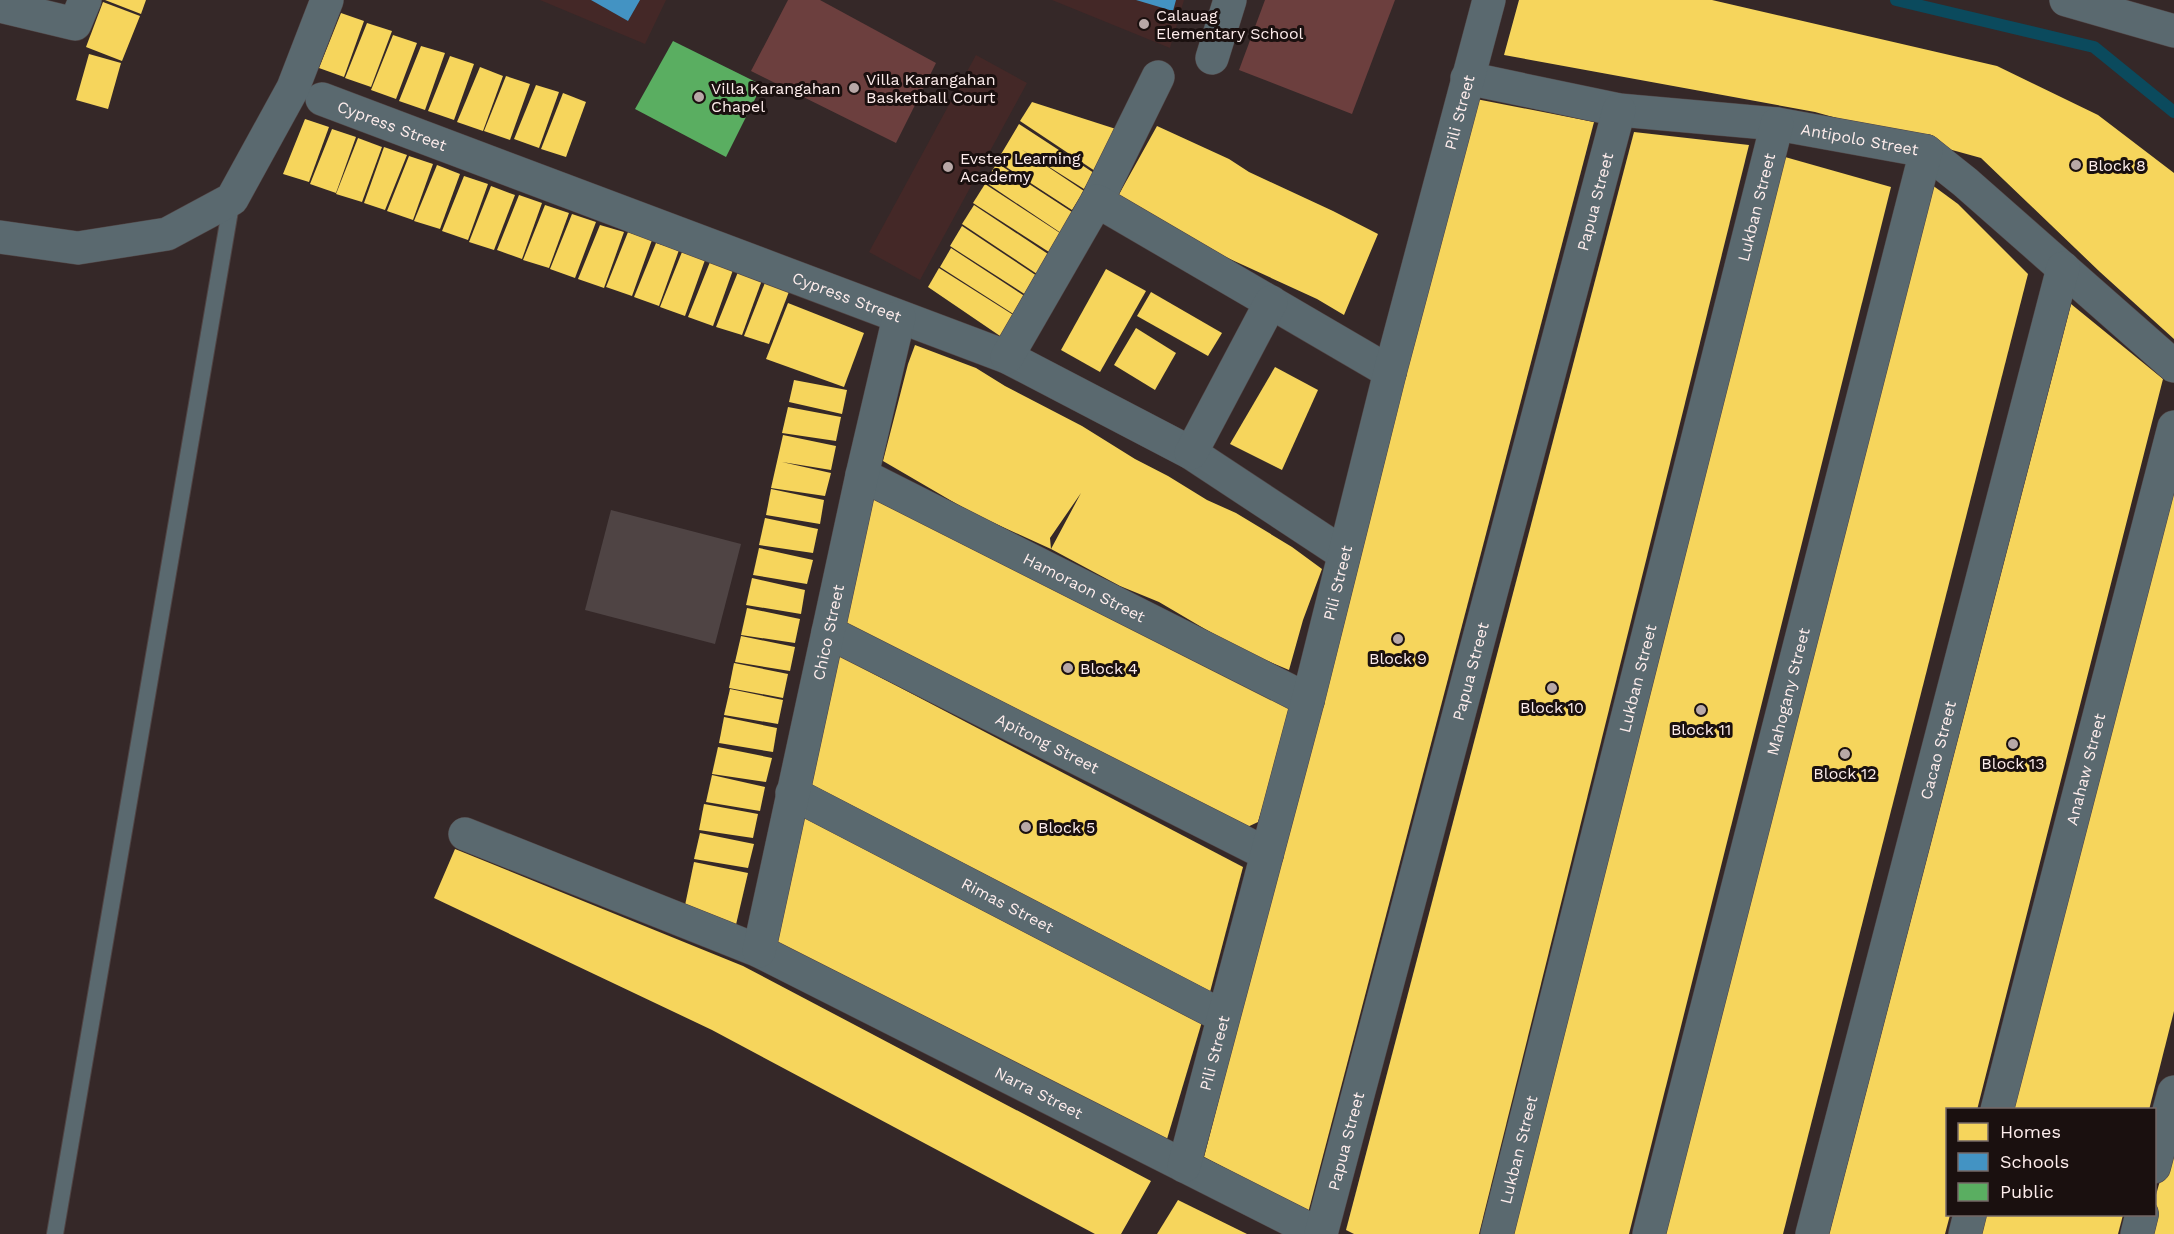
<svg xmlns="http://www.w3.org/2000/svg" width="2174" height="1234" font-family="'Work Sans',sans-serif">
  <rect width="100%" height="100%" fill="#352828"/>
  <g fill="#442827">
    <path d="M540,0h126l-21,44z"/>
    <path d="M1052,0h132l-14,48z"/>
    <path d="M976,55l51,28 -107,197 -51,-28z"/>
  </g>
  <g fill="#6c3f3e">
    <path d="M788,0h32l116,63 -40,80 -145,-72z"/>
    <path d="M1265,0h130l-43,114 -113,-44z"/>
  </g>
  <g fill="#f6d55c" fill-rule="evenodd">
    <path d="M105,0h41l-5,14z"/>
    <path d="M1519,0h193l285,66 101,49 76,58v166l-74,-67 -119,-114 -166,-46 -311,-57z"/>
    <path d="M103,2l37,14 -18,45 -36,-14z"/>
    <path d="M341,13l23,8 -20,56 -25,-9z"/>
    <path d="M367,23l25,8 -21,56 -26,-9z"/>
    <path d="M393,35l24,8 -21,56 -25,-9z"/>
    <path d="M421,46l24,7 -20,57 -26,-9z"/>
    <path d="M89,54l32,9 -13,46 -32,-9z"/>
    <path d="M450,56l24,8 -20,56 -26,-9z"/>
    <path d="M480,67l23,9 -20,55 -26,-9z"/>
    <path d="M506,76l24,8 -20,56 -26,-9z"/>
    <path d="M536,85l23,7 -20,56 -25,-9z"/>
    <path d="M563,93l23,9 -20,55 -25,-8z"/>
    <path d="M1476,99l118,23 -286,1091 -104,-56z"/>
    <path d="M1032,102l87,28 -24,41 -75,-50z"/>
    <path d="M305,119l24,8 -20,55 -26,-8z"/>
    <path d="M1019,124l75,49 -10,16 -63,-40 63,42 -12,19 -75,-49z"/>
    <path d="M1157,126l72,33 20,13 84,39 45,23 -34,81 -27,-16 -98,-45 -101,-58z"/>
    <path d="M332,129l24,8 -20,56 -26,-9z"/>
    <path d="M1634,132l115,13 -270,1089h-125l-8,-4z"/>
    <path d="M358,138l24,9 -20,55 -26,-8z"/>
    <path d="M384,147l23,8 -22,55 -21,-7z"/>
    <path d="M409,156l24,8 -20,56 -26,-9z"/>
    <path d="M1785,157l106,30 -262,1047h-123z"/>
    <path d="M997,163l75,49 -11,21 -76,-51z"/>
    <path d="M437,165l23,9 -20,55 -26,-8z"/>
    <path d="M464,176l24,8 -20,56 -26,-9z"/>
    <path d="M1928,182l30,22 70,70 -245,960h-120z"/>
    <path d="M985,184l75,49 -11,19 -76,-49z"/>
    <path d="M491,186l24,9 -21,55 -25,-8z"/>
    <path d="M519,195l23,8 -20,56 -25,-9z"/>
    <path d="M545,205l24,8 -20,55 -26,-8z"/>
    <path d="M974,205l74,49 -11,20 -75,-50z"/>
    <path d="M572,214l24,8 -21,56 -25,-9z"/>
    <path d="M600,225l24,7 -20,56 -26,-9z"/>
    <path d="M962,226l75,50 -11,19 -76,-49z"/>
    <path d="M628,232l24,8 -20,56 -26,-9z"/>
    <path d="M656,243l23,7 -20,56 -25,-9z"/>
    <path d="M951,248l75,49 -11,18 -75,-48z"/>
    <path d="M682,252l23,8 -20,56 -25,-9z"/>
    <path d="M710,262l23,8 -20,56 -25,-9z"/>
    <path d="M939,268l76,48 -12,22 -75,-51z"/>
    <path d="M1106,269l40,22 -46,81 -39,-22z"/>
    <path d="M738,272l24,8 -20,55 -26,-8z"/>
    <path d="M766,280l24,9 -21,55 -25,-8z"/>
    <path d="M1151,292l71,41 -14,23 -71,-40z"/>
    <path d="M788,303l76,30 -20,54 -78,-28z"/>
    <path d="M2071,304l92,75 -186,731h-29l-1,105h3l-5,19h-116z"/>
    <path d="M1136,328l40,25 -21,37 -41,-25z"/>
    <path d="M915,345l61,23 29,18 77,40 53,33 33,17 39,24 29,13 56,34 30,22 -19,51 -14,50 -50,-21 -80,-47 -39,-16 -69,-37 -77,-35 -91,-53 25,-97zM1081,493l-30,56 -1,-11z"/>
    <path d="M1275,367l43,23 -36,80 -52,-26z"/>
    <path d="M794,380l53,10 -5,24 -53,-12z"/>
    <path d="M788,407l53,10 -5,24 -54,-8z"/>
    <path d="M783,435l53,11 -5,24 -49,-8 49,11 -6,23 -54,-8z"/>
    <path d="M771,489l53,11 -4,24 -54,-9z"/>
    <path d="M2174,492v519l-25,99h-137z"/>
    <path d="M872,496l422,210 -36,116 -17,8 -399,-200z"/>
    <path d="M765,518l53,11 -5,24 -54,-8z"/>
    <path d="M759,548l54,12 -6,24 -54,-9z"/>
    <path d="M752,578l53,12 -4,24 -55,-9z"/>
    <path d="M747,608l53,11 -5,24 -54,-8z"/>
    <path d="M741,636l54,11 -5,24 -55,-9z"/>
    <path d="M834,653l409,214 -33,125 -404,-205z"/>
    <path d="M734,663l54,11 -5,24 -54,-10z"/>
    <path d="M730,689l53,11 -5,24 -54,-9z"/>
    <path d="M724,717l53,11 -4,24 -54,-9z"/>
    <path d="M718,747l54,11 -6,24 -54,-8z"/>
    <path d="M712,775l53,12 -5,24 -54,-9z"/>
    <path d="M704,804l54,10 -5,24 -54,-8z"/>
    <path d="M799,813l405,202 -37,124 -392,-194z"/>
    <path d="M700,833l54,11 -6,24 -54,-9z"/>
    <path d="M455,849l288,117 408,215 -30,53h-26l-383,-204 -278,-132z"/>
    <path d="M694,862l54,11 -13,56 -52,-14z"/>
    <path d="M2174,1131v103h-28l8,-20v-12z"/>
    <path d="M1178,1200l69,34h-90z"/>
    <path d="M1985,1215h138l-5,19h-138z"/>
  </g>
  <g fill="#4393c3">
    <path d="M591,0h49l-12,21z"/>
    <path d="M1136,0h40l-3,11z"/>
  </g>
  <path fill="#5aae61" d="M673,41l89,44 -36,72 -91,-48z"/>
  <g fill="none" stroke-linecap="round" stroke-linejoin="round">
    <path stroke="#0b4a5d" stroke-width="12" d="M1896,0l198,47 80,65"/>
  </g>
  <path fill="#4f4444" d="M611,510l130,34 -26,100 -130,-34z"/>
  <g fill="none" stroke-linecap="round" stroke-linejoin="round">
    <g stroke="#504444" stroke-width="18">
      <path id="service" d="M55,1234l177,-1035"/>
    </g>
    <g stroke="#504444" stroke-width="34">
      <g id="minor">
        <path d="M2066,0l108,31"/>
        <path d="M0,6l75,18 10,-24"/>
        <path d="M1212,58l18,-58"/>
        <path id="s1" d="M1467,78l152,32 158,14 149,27 39,31 209,184"/>
        <path id="s2" d="M322,99l685,258 184,96 153,101"/>
        <path d="M1097,201l61,-124"/>
        <path d="M0,237l78,11 89,-14 65,-35 61,-111 34,-88"/>
        <path d="M1007,357l90,-156 293,171"/>
        <path d="M1191,453l80,-151"/>
        <path id="s3" d="M862,475l446,225"/>
        <path id="s4" d="M828,632l439,222"/>
        <path id="s5" d="M792,793l430,223"/>
        <path id="s6" d="M465,834l294,117 560,283"/>
        <path id="s7" d="M759,951l103,-476 37,-158"/>
        <path id="s8" d="M1997,1110l177,-683"/>
        <path id="s9" d="M1184,1166l124,-466 82,-328 99,-372"/>
        <path d="M2154,1167l20,-75"/>
        <path id="s10" d="M1321,1234l298,-1124"/>
        <path id="s11" d="M1497,1234l280,-1110"/>
        <path id="s12" d="M1649,1234l277,-1083"/>
        <path id="s13" d="M1812,1234l251,-966"/>
        <path d="M1965,1234l5,-20"/>
        <path d="M2137,1234l5,-20"/>
      </g>
    </g>
    <use href="#service" stroke="#5a696f" stroke-width="16"/>
    <use href="#minor" stroke="#5a696f" stroke-width="33"/>
  </g>
  <g fill="#b8a8a7" stroke="#1a100f" stroke-width="2">
    <circle cx="1144" cy="24" r="6"/>
    <circle cx="854" cy="88" r="6"/>
    <circle cx="699" cy="97" r="6"/>
    <circle cx="2076" cy="165" r="6"/>
    <circle cx="948" cy="167" r="6"/>
    <circle cx="1398" cy="639" r="6"/>
    <circle cx="1068" cy="668" r="6"/>
    <circle cx="1552" cy="688" r="6"/>
    <circle cx="1701" cy="710" r="6"/>
    <circle cx="2013" cy="744" r="6"/>
    <circle cx="1845" cy="754" r="6"/>
    <circle cx="1026" cy="827" r="6"/>
  </g>
  <g text-anchor="middle" dominant-baseline="central" stroke-width="6" stroke-linejoin="round" paint-order="stroke">
    <g font-size="16" fill="#feedec" stroke="#1a100f" text-anchor="start">
      <text x="1156" y="15">Calauag<tspan x="1156" dy="18">Elementary School</tspan></text>
      <text x="866" y="79">Villa Karangahan<tspan x="866" dy="18">Basketball Court</tspan></text>
      <text x="711" y="88">Villa Karangahan<tspan x="711" dy="18">Chapel</tspan></text>
      <text x="960" y="158">Evster Learning<tspan x="960" dy="18">Academy</tspan></text>
      <text x="2088" y="165">Block 8</text>
      <text x="1398" y="658" text-anchor="middle">Block 9</text>
      <text x="1080" y="668">Block 4</text>
      <text x="1552" y="707" text-anchor="middle">Block 10</text>
      <text x="1701" y="729" text-anchor="middle">Block 11</text>
      <text x="2013" y="763" text-anchor="middle">Block 13</text>
      <text x="1845" y="773" text-anchor="middle">Block 12</text>
      <text x="1038" y="827">Block 5</text>
    </g>
    <g font-size="16" fill="#feedec" stroke="#1a100f">
      <text stroke="none"><textPath href="#s9" startOffset="1089">Pili Street</textPath></text>
      <text stroke="none"><textPath href="#s2" startOffset="75">Cypress Street</textPath></text>
      <text stroke="none"><textPath href="#s1" startOffset="398">Antipolo Street</textPath></text>
      <text stroke="none"><textPath href="#s10" startOffset="1068">Papua Street</textPath></text>
      <text stroke="none"><textPath href="#s11" startOffset="1059">Lukban Street</textPath></text>
      <text stroke="none"><textPath href="#s2" startOffset="561">Cypress Street</textPath></text>
      <text stroke="none"><textPath href="#s9" startOffset="603">Pili Street</textPath></text>
      <text stroke="none"><textPath href="#s3" startOffset="249">Hamoraon Street</textPath></text>
      <text stroke="none"><textPath href="#s7" startOffset="326">Chico Street</textPath></text>
      <text stroke="none"><textPath href="#s10" startOffset="582">Papua Street</textPath></text>
      <text stroke="none"><textPath href="#s11" startOffset="573">Lukban Street</textPath></text>
      <text stroke="none"><textPath href="#s12" startOffset="560">Mahogany Street</textPath></text>
      <text stroke="none"><textPath href="#s4" startOffset="246">Apitong Street</textPath></text>
      <text stroke="none"><textPath href="#s13" startOffset="500">Cacao Street</textPath></text>
      <text stroke="none"><textPath href="#s8" startOffset="352">Anahaw Street</textPath></text>
      <text stroke="none"><textPath href="#s5" startOffset="243">Rimas Street</textPath></text>
      <text stroke="none"><textPath href="#s9" startOffset="117">Pili Street</textPath></text>
      <text stroke="none"><textPath href="#s6" startOffset="630">Narra Street</textPath></text>
      <text stroke="none"><textPath href="#s10" startOffset="96">Papua Street</textPath></text>
      <text stroke="none"><textPath href="#s11" startOffset="87">Lukban Street</textPath></text>
    </g>
  </g>
  <rect x="1946" y="1108" width="210" height="108" fill="#1a100f" stroke="#756867" stroke-width="1.5"/>
  <rect x="1958" y="1123" width="30" height="18" fill="#f6d55c" stroke="#756867" stroke-width="1.5"/>
  <text x="2000" y="1138" font-size="18" fill="#feedec">Homes</text>
  <rect x="1958" y="1153" width="30" height="18" fill="#4393c3" stroke="#756867" stroke-width="1.5"/>
  <text x="2000" y="1168" font-size="18" fill="#feedec">Schools</text>
  <rect x="1958" y="1183" width="30" height="18" fill="#5aae61" stroke="#756867" stroke-width="1.5"/>
  <text x="2000" y="1198" font-size="18" fill="#feedec">Public</text>
</svg>
